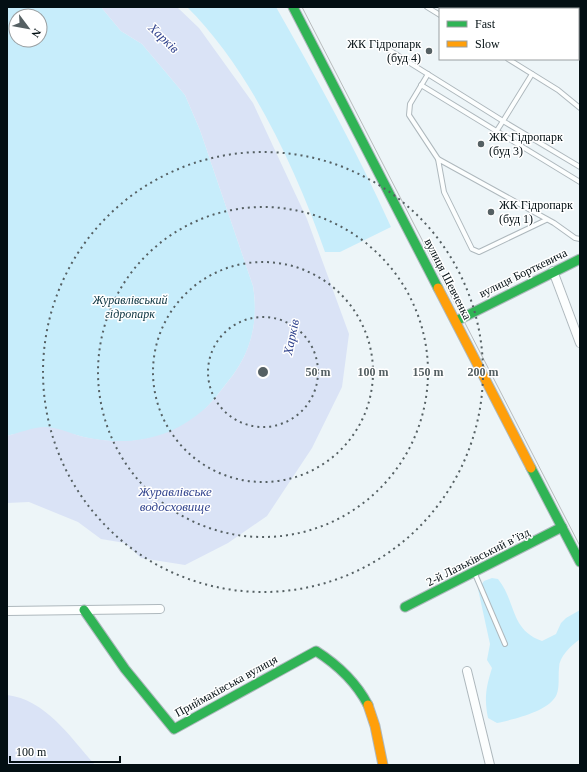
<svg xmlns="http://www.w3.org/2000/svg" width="587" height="772" font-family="'Times New Roman',serif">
  <rect width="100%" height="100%" fill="#edf5f8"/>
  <g fill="#c7edfb" fill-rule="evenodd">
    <path d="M7,7h94l20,24 21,13 43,51 15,35 53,156c6,37 -2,69 -27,98 -7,9 -14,18 -22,26 -26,27 -68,35 -104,30 -11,-1 -22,-5 -33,-7 -17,-3 -43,-2 -60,3zM16,16h24v24h-24z"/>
    <path d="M187,7h89c41,72 81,144 115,220l-51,25h-15c-29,-83 -75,-183 -138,-245z"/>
    <path d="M492,578l6,1c18,22 12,51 44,62l14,-7 5,-11 5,-5 14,-8v29c-9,7 -21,17 -21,29 -1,9 1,20 -3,28 -9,16 -42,23 -59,27l-9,-5c-4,-20 -2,-31 4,-50l-5,-8 3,-16 -12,-55 6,-8z"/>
  </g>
  <g fill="#dae3f6">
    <path d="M101,7h76l22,21 54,75 54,116 42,115 -7,53 -30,61 -45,68 -39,27 -43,22 -44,-7 -16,-15 -24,-4 -23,-17 -49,-20 -22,1v-67c12,-3 26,-9 38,-9 15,0 30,9 44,11 42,8 80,1 113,-27 9,-7 17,-18 24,-27 25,-29 33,-62 27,-98l-53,-156 -15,-35 -43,-51 -21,-13z"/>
    <path d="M7,695c38,4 64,43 88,70h-88z"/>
  </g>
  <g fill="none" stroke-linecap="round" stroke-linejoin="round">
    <g stroke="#aeb8bd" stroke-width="6">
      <g id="lane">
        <path d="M427,7l13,8"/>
        <path d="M505,7l3,2"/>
        <path d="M526,7l3,2"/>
        <path d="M567,7v2"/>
        <path d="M491,9l1,-2"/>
        <path d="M578,30l2,4"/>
        <path d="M386,48l117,73 -7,11"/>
        <path d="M578,53l2,1"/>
        <path d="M508,59l50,31 22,18"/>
        <path d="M428,74l-18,30 -1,11 29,44"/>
        <path d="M532,74l-29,47 77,46"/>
        <path d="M421,85l159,97"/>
        <path d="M546,220l-67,32 -7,-3 -28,-57 -6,-33 116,64 21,15 5,1"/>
        <path d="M475,574l30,70"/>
      </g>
    </g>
    <g stroke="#aeb8bd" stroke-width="10">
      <g id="street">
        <path d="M553,271l27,72"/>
        <path d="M7,611l153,-2"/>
        <path d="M467,671l23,94"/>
      </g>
    </g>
    <g stroke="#aeb8bd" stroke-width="11">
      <g id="fast">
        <path d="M293,7l145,281"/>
        <path d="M456,321l124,-62"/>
        <path d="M531,468l49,94"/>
        <path d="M405,607l157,-80"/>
        <path d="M84,610l41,59 49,60 142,-78c22,14 40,31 52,54"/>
      </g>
    </g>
    <g stroke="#aeb8bd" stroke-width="11">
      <g id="slow">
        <path d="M438,288l93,180"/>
        <path d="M368,705l7,21 8,39"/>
      </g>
    </g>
    <use href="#lane" stroke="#fcfefe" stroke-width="4"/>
    <use href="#street" stroke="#fcfefe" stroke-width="8"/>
    <use href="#fast" stroke="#30b455" stroke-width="9"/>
    <use href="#slow" stroke="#ff9f0a" stroke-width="9"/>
    <path stroke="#b9bcbd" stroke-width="1" d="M302,7l278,539"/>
  </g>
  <g fill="none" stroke="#556063" stroke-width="2" stroke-dasharray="2 4">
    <circle cx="263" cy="372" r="55"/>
    <circle cx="263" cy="372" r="110"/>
    <circle cx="263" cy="372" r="165"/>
    <circle cx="263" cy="372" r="220"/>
  </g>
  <g fill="#556063" stroke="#fff" stroke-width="1.5">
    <circle cx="429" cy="51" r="4"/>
    <circle cx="481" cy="144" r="4"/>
    <circle cx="491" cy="212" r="4"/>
  </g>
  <g text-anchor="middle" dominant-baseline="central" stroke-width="3" stroke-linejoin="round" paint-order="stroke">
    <g font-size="12" fill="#030f13" stroke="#fff" text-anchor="start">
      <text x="421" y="44" text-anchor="end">ЖК Гідропарк<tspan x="421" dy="14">(буд 4)</tspan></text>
      <text x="489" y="137">ЖК Гідропарк<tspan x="489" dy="14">(буд 3)</tspan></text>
      <text x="499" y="205">ЖК Гідропарк<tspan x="499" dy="14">(буд 1)</tspan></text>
    </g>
    <g font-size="12" fill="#030f13" stroke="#fff">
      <text transform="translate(523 273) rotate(-26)">вулиця Борткевича</text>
      <text transform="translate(448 279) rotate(63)">вулиця Шевченка</text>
      <text transform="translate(478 557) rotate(-27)">2-й Лазьківський в’їзд</text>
      <text transform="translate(226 686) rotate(-29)">Приймаківська вулиця</text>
    </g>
    <g font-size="12" font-style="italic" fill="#08313d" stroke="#fff">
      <text x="130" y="300">Журавлівський<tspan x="130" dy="14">гідропарк</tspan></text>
    </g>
    <g font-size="13" font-style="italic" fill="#34468f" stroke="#fff">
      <text transform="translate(164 38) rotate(44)">Харків</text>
      <text transform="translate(291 337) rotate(-78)">Харків</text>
      <text x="175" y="491">Журавлівське<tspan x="175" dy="15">водосховище</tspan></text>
    </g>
  </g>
  <circle cx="263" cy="372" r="6" fill="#556063" stroke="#fff" stroke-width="2"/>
  <g font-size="12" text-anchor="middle" font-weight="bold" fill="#556063" stroke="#fff" stroke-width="3" stroke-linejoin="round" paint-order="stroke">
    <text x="318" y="376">50 m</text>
    <text x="373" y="376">100 m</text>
    <text x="428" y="376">150 m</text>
    <text x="483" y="376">200 m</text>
  </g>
  <rect width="587" height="772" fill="none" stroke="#030f13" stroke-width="16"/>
  <rect x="439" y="8" width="140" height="52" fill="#ffffff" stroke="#9a9fa1"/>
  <rect x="447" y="21" width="20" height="6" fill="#30b455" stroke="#9a9fa1"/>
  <text x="475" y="28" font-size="12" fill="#030f13">Fast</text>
  <rect x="447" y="41" width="20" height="6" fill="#ff9f0a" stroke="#9a9fa1"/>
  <text x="475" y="48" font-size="12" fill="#030f13">Slow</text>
  <g transform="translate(28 28) rotate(122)"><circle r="19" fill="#ffffff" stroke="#9a9fa1"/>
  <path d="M0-3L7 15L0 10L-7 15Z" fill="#556063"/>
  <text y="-6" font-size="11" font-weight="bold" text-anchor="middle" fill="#030f13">N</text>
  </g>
  <path d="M10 756v6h110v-6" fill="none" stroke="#030f13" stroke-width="2"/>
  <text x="16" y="756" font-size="12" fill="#030f13" stroke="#ffffff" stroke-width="3" paint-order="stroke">100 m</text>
</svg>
